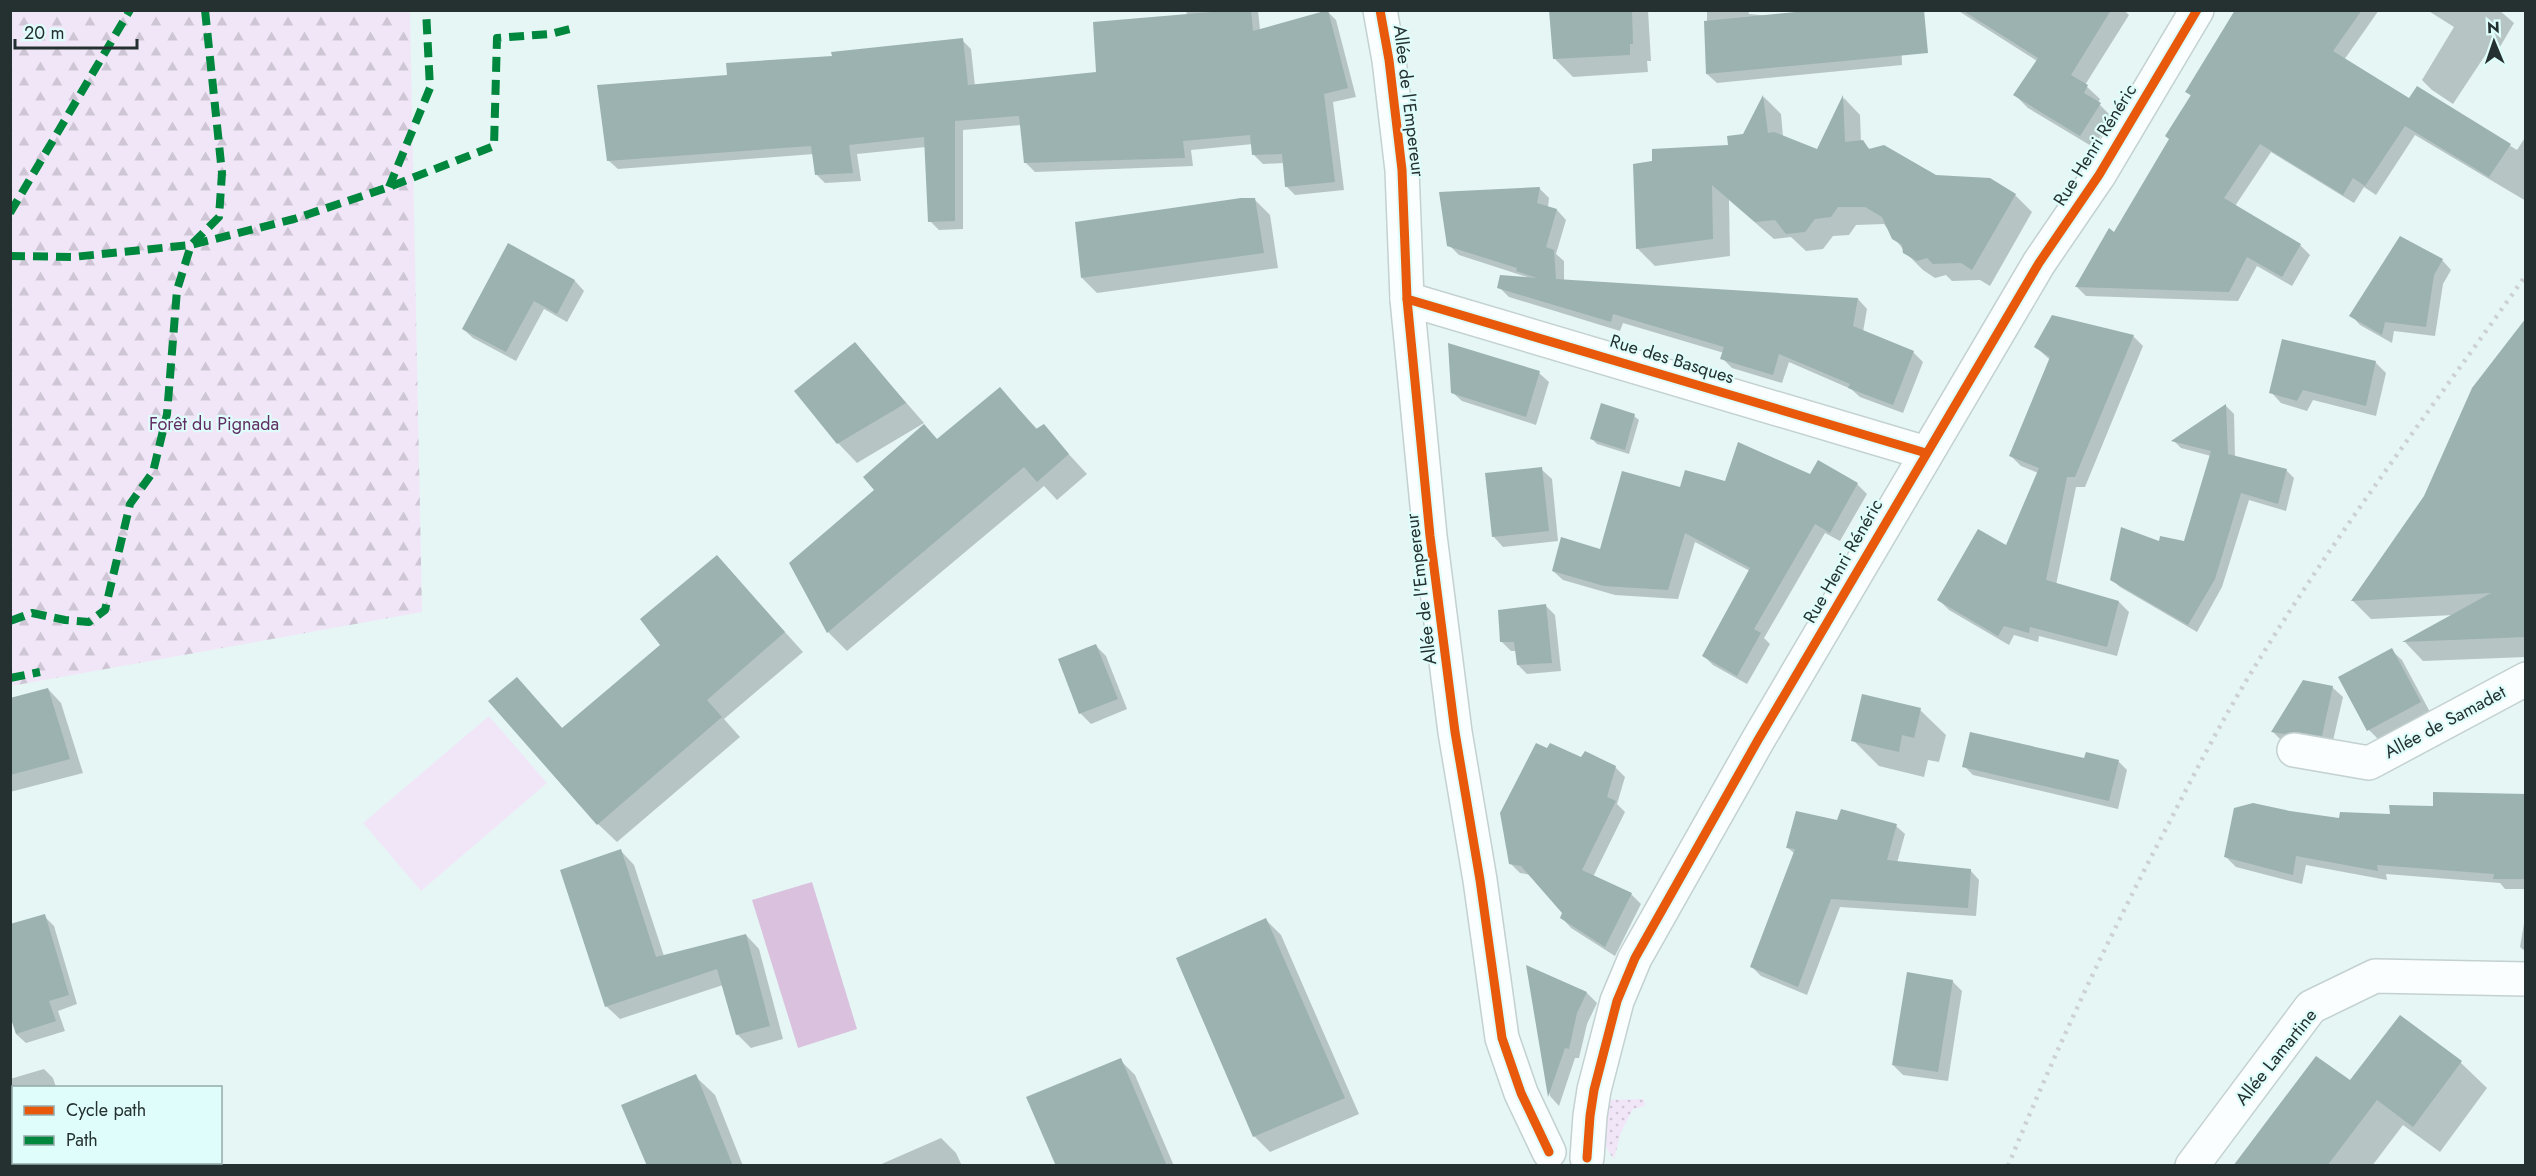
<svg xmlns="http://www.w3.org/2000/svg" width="2536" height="1176" font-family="Jost,sans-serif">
  <defs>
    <pattern id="grass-dots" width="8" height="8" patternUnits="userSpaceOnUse" patternTransform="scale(1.5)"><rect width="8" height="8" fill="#f1e6f8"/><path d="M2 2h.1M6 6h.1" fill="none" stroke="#cec6d5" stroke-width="1.8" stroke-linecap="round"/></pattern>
    <pattern id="forest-firs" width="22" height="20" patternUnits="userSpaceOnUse" patternTransform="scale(1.5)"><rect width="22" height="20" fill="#f1e6f8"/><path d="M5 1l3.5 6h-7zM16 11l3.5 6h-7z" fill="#cec6d5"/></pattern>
  </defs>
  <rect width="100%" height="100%" fill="#e5f6f5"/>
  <path fill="url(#grass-dots)" d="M1644,1099l1,7 -12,3 -12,23 -7,27c-15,-18 -13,-37 -12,-59z"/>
  <path fill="url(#forest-firs)" d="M11,10l399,1 12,601 -411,74z"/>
  <path fill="#f1e6f8" d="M489,716l58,67 -126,108 -58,-68z"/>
  <path fill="#dac1de" d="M812,882l45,147 -59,19 -46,-148z"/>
  <g fill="#0003">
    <path d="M1186,10h72l2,20 67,-19 9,9 20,77 -23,5 11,88 -49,5 -9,-9 -2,-23 -21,1 -9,-9 -1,-11 -62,6 2,16 -158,6 -9,-9 -5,-38 -58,5v99l-24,1 -9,-9 -4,-74 -69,7 4,27 -36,2 -9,-9 -2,-20 -196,15 -10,-9 120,-83 105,-19 129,-18 9,9 4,37 123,-12 89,-58z"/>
    <path d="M1552,10h96l3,51h-4l1,11 -75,5 -18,-18z"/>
    <path d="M1707,10h41l1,4 22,2 34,-3v-3h95l2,55 -185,18 -10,-9z"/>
    <path d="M1957,10h167l5,5 -44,70 15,14 -2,4 15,15 -20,29 -65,-39 -13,-13 22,-34z"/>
    <path d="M2236,10h143l-35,50 66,40 7,-12 100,62 9,-14v65l-111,-66 -39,60 -12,-8 -10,16 -83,-51 -36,54 65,39 10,10 -18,31 -35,-20 -19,35 -152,-5 -9,-9 38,-53 56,-94 21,-43 -5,-5z"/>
    <path d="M2427,10h72l15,13 -17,29 -7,-4 -37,56 -21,-14 -10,-10 32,-53z"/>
    <path d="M1764,97l17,17 2,23 35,14 26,-53 16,17 1,27 10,8 65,27 79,18 17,17 -42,74 -10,-6 -28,1 -6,-6 -11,3 -12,-8 -18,-18 -21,-28 -28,1 -7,10 -16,1 -10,13 -17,2 -15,-14 -17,2 -45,-39 1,56 -75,10 -17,-17 -3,-84 94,-19 15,-10z"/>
    <path d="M1539,188l10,10 -1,9 9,3 9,10 -10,34 8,7v20l294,18 9,10 -4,23 50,20 10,10 -20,51 -43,-16 -9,-8 -62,-27 -7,21 -50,-15 -10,-10 2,-5 -101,-30 -3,8 -111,-34 -10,-10 28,-10 -68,-22 -10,-10z"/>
    <path d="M1255,200l15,15 8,53 -181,25 -15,-15z"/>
    <path d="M509,245l66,36 9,10 -17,31 -23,-13 -28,52 -43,-23 -10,-9z"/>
    <path d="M2442,260l9,10 -8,14 -8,52 -41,-5 -2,12 -32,-18 -9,-10z"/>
    <path d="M2526,321v336l-103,4 -18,-19 49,-27 -83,4 -19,-19 73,-103z"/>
    <path d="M2133,336l10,10 -58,141h-9l-20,98 63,17 10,10 -12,44 -78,-20 -1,6 -24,-7 -5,10 -60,-35 -10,-10 68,-53 31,-74 -17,-7 -10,-10 39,-96 -14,-13z"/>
    <path d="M855,344l69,79 -67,40 -19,-20z"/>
    <path d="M2375,362l11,11 -10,43 -63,-16 -6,11 -26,-8 -10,-11z"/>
    <path d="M1539,373l10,9 -13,43 -74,-24 -10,-9z"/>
    <path d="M1000,389l38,41 5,-4 44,48 -30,26 -13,-14 -197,165 -19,-19 110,-192z"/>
    <path d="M2226,406l8,8 1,44 51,12 8,8 -8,33 -37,-11 -27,87 -25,45 -77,-45 -9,-8 49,-36h25l26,-87 -30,-8 -7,-7z"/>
    <path d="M1634,416l5,4 -10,34 -32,-10 -5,-5z"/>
    <path d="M1818,462l39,22 10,10 -27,47 -15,-8 -61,105 6,6 -23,40 -34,-19 -9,-9 46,-85 -55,-29 -17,57 -63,-4 -52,-15 -10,-9 48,-21 80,-61 45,-6 85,-7z"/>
    <path d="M1541,469l11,10 6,62 -55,6 -10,-11z"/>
    <path d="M717,557l86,95 -79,67 16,18 -123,105 -19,-18 -81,-145 46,50 99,-84z"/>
    <path d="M1546,606l9,9 6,56 -34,3 -9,-9 -1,-14h-6l-9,-9z"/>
    <path d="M1096,646l10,10 21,53 -36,15 -11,-11z"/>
    <path d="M2391,650l11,10 28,52 -51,28 -10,-10 -29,-52z"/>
    <path d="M2332,687l11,10 -11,48 -49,-3 -10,-10z"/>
    <path d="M48,689l13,14 22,70 -73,19v-93z"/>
    <path d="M1920,710l26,25 -7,27 -11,-2 -4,17 -45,-11 -26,-26z"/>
    <path d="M1547,750l68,17 10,10 -8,27 8,8 -32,65 38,17 10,10 -26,52 -44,-28 -9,-10 2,-5 -33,-38 -11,-2 -10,-10z"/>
    <path d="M2085,760l33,1 9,9 -9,39 -145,-34 -9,-9z"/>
    <path d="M2526,795v94h-21l-5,-6 -114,-9 1,6 -81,-15 -4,19 -66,-17 -10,-10 64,-44 50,6 51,-3z"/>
    <path d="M1838,822l58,4 9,8 -8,29 74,8 8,9 -3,36 -136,-9 -33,88 -46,-19 -9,-9 43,-113 -7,-6z"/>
    <path d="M621,851l13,14 30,91 82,-21 13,14 24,90 -32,9 -14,-14 -14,-49 -103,34 -14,-13z"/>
    <path d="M2526,912v40l-6,-5z"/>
    <path d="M44,916l10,10 23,78 -19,7 7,20 -39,12 -10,-9 -2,-12 -4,1v-98z"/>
    <path d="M1266,920l15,15 78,179 -89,38 -16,-16z"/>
    <path d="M1528,968l59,25 10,10 -10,21 -8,34h-4l-16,48 -9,-10z"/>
    <path d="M1952,981l10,10 -14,90 -45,-6 -10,-10z"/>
    <path d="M2401,1017l60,46 26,25 -47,64 -37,-27 -31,41h-137l115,-84z"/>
    <path d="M1120,1060l15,15 39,91h-117z"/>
    <path d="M44,1069l9,9 3,9 20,1h-62v66l-4,-3v-72z"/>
    <path d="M695,1076l20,19 28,71h-94z"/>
    <path d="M941,1138l15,15 6,13h-85z"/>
    <path d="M24,1162h100v3l-96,1z"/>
  </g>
  <g fill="#9cb2b1">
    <path d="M1235,10h16l2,21 75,-21 20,78 -24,6 11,88 -50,5 -3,-33 -30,1 -2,-20 -67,6 2,17 -161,5 -5,-47 -64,5v100l-27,1 -4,-85 -75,8 4,28 -38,2 -4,-29 -204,15 -10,-76 130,-10 -1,-12 106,-7 -1,-4 132,-14 5,47 128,-13 -3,-50z"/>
    <path d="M1549,10h83l1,34h-3v11l-77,4z"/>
    <path d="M1815,10h109l4,43 -222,21 -2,-53z"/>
    <path d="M1962,10h149l-40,65 17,10 -4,8 17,10 -21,33 -67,-41 25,-37z"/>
    <path d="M2235,10h127l-29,41 76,47 8,-12 94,58 -22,33 -84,-51 -40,60 -12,-8 -10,17 -83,-51 -36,54 77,46 -19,33 -35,-20 -18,35 -154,-5 34,-59 5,4 55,-93 -4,-3 26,-41 -6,-3z"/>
    <path d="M1763,95l5,38 6,-1 43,17 26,-54 2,47 18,-2 6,9 15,-4 52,30 54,3 26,16 -44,76 -11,-7 -28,1 -6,-6 -10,3 -14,-8 -1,-8 -10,-6 -10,-22 -17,-10h-27l-7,10 -16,2 -10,13 -19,2 -11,-14 -20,2 -43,-37 1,54 -77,10 -3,-85 19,-3v-12l76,-4 -1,-9 16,-2z"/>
    <path d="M1540,187l-3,16 20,6 -11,38 8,3 2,29 302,19 -5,28 61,25 -21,54 -45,-17 2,-4 -71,-30 -6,21 -53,-16 4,-12 -111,-33 -2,8 -114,-34 3,-13 37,3 -21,-7 1,-3 -70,-22 -8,-54z"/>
    <path d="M1241,198h14l9,55 -183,25 -6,-56z"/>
    <path d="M2400,236l43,23 -9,16 -8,52 -41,-5 -3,13 -33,-19z"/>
    <path d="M508,243l67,37 -18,34 -23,-13 -28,51 -44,-23z"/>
    <path d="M2052,315l82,20 -59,142h-8l-21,103 73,21 -12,46 -77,-20 -1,6 -25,-7 -6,10 -61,-36 41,-71 28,16 33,-77 -30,-12 41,-99 -16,-10z"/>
    <path d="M2526,318v319l-124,5 89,-49 -140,8 73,-105 48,-108z"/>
    <path d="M2282,339l94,22 -10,45 -63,-16 -6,11 -28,-8z"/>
    <path d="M855,342l51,61 -69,41 -43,-53z"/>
    <path d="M1448,343l92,28 -14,46 -75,-24z"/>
    <path d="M1000,387l36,42 8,-5 25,30 -32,28 -13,-15 -197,166 -38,-70 85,-73 -11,-13 61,-53 13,15z"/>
    <path d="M1601,403l34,11 -10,36 -35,-11z"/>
    <path d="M2226,404l2,50 59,15 -9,35 -37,-11 -26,86 -27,46 -78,-45 11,-53 38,14 1,-5 24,5 27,-90 -40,-10z"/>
    <path d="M1738,442l72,32 8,-14 40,23 -28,50 -15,-9 -61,105 7,4 -24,43 -35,-20 48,-88 -65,-35 -17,57 -64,-4 -52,-15 9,-34 39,12 22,-78 58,16 5,-17 40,11z"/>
    <path d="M1542,467l7,64 -57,6 -7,-64z"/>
    <path d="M717,555l68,77 -78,68 15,17 -125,108 -109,-124 29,-24 45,51 98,-83 -20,-26z"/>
    <path d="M1546,604l6,59 -35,2 -3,-23h-14l-2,-32z"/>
    <path d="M1096,644l22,55 -39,15 -21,-55z"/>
    <path d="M2392,648l29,54 -54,29 -29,-54z"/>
    <path d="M2303,680l30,6 -11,50 -25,-4 -12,2 -14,-2z"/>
    <path d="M48,688l22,71 -60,16v-77z"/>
    <path d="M1862,694l59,14 -7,30 -12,-3 -3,17 -48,-11z"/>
    <path d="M1970,732l114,26 2,-6 33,8 -10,41 -147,-34z"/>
    <path d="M1536,743l11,5 3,-5 31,14 4,-6 31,15 -9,31 9,4 -34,69 50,23 -27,54 -45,-29 2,-5 -41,-47 -12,-2 -9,-51z"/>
    <path d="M2433,792l93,2v85h-33l1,-5 -117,-9 1,6 -82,-15 -3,19 -69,-18 10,-49 19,-5 37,8 49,7 1,-6 50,2 -1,-9 44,1z"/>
    <path d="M1841,809l56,15 -10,36 84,9 -3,39 -137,-9 -33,88 -48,-20 45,-118 -9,-1 10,-37 41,9z"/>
    <path d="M621,849l35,108 90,-23 24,92 -34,9 -19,-66 -112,38 -45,-137z"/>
    <path d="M45,914l24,81 -20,6 7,20 -40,13 -6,-18v-92z"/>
    <path d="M1266,918l79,180 -92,39 -77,-179z"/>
    <path d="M1526,965l61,27 -10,21 -8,36 -4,-1 -17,49z"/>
    <path d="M1907,972l46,8 -15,92 -46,-7z"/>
    <path d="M2400,1015l62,46 -49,66 -36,-27 -50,66h-94l83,-110 34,24z"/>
    <path d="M1121,1058l46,108h-111l-30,-69z"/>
    <path d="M696,1074l37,92h-86l-26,-61z"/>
  </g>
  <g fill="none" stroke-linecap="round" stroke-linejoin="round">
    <g stroke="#c3d1d0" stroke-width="36">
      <g id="minor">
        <path d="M1380,10l9,50 13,110 5,129 23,237 25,196 25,148 22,158 19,55 28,59"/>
        <path d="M1407,299l519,154"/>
        <path d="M2294,750l75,13 157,-84"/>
        <path d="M1587,1158l3,-42 4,-26 23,-89 18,-43 123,-218 281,-477 60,-88 98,-165"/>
        <path d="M2192,1166l119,-159 64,-31 151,3"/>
      </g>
    </g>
    <use href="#minor" stroke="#fbfefe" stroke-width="33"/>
    <path stroke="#cdd1d1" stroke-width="4.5" stroke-dasharray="3 6" stroke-linecap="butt" d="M2008,1166c48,-117 102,-232 161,-343 29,-57 59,-114 93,-168 81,-131 175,-254 264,-380"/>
    <g stroke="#00873e" stroke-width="8" stroke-dasharray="15 8" stroke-linecap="butt">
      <path d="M389,187l41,-99 -4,-78"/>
      <path d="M10,213l120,-203"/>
      <path d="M10,256l63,1 118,-12 103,-26 95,-32 105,-41 3,-108 53,-4 24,-6"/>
      <path d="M10,621l22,-8 33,7 24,2 16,-12 25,-106 23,-32 14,-58 10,-124 14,-45 28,-28 3,-44 -17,-163"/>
      <path d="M10,678l30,-6"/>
    </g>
    <g stroke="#defdfb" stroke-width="13">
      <g id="cycleway">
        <path d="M1380,10l9,50 13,110 5,129 23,237 25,196 25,148 22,158 19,55 28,59"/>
        <path d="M1407,299l519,154"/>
        <path d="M1587,1158l3,-42 4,-26 23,-89 18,-43 123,-218 281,-477 60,-88 98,-165"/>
      </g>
    </g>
    <use href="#cycleway" stroke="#e8590c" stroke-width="9"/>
  </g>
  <g text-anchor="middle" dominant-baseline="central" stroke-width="4.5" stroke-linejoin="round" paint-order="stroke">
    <g font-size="18" fill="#253130" stroke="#defdfb">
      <text transform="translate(1409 101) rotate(83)">Allée de l'Empereur</text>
      <text transform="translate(2095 145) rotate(-58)">Rue Henri Rénéric</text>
      <text transform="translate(1672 359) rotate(17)">Rue des Basques</text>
      <text transform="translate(1843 561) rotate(-60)">Rue Henri Rénéric</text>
      <text transform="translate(1421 589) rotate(-97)">Allée de l'Empereur</text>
      <text transform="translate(2445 722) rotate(-28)">Allée de Samadet</text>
      <text transform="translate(2276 1057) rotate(-51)">Allée Lamartine</text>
    </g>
    <g font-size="18" fill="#622e63" stroke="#defdfb">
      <text x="214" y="424">Forêt du Pignada</text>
    </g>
  </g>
  <rect width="2536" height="1176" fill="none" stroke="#253130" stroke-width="24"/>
  <rect x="12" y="1086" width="210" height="78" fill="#defdfb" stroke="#94abaa" stroke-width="1.5"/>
  <rect x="24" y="1106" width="30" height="9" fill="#e8590c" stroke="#94abaa" stroke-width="1.5"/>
  <text x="66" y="1116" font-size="18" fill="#253130">Cycle path</text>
  <rect x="24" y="1136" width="30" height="9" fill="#00873e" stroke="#94abaa" stroke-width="1.5"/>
  <text x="66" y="1146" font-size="18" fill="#253130">Path</text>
  <g transform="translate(2494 42) rotate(358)" stroke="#defdfb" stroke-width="4.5" paint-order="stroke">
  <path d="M0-4.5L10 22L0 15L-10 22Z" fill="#253130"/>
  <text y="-9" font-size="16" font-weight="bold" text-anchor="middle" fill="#253130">N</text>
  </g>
  <path d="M15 39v9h122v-9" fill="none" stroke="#253130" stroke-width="3"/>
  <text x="24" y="39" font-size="18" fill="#253130" stroke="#defdfb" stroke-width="4.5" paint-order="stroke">20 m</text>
</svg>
